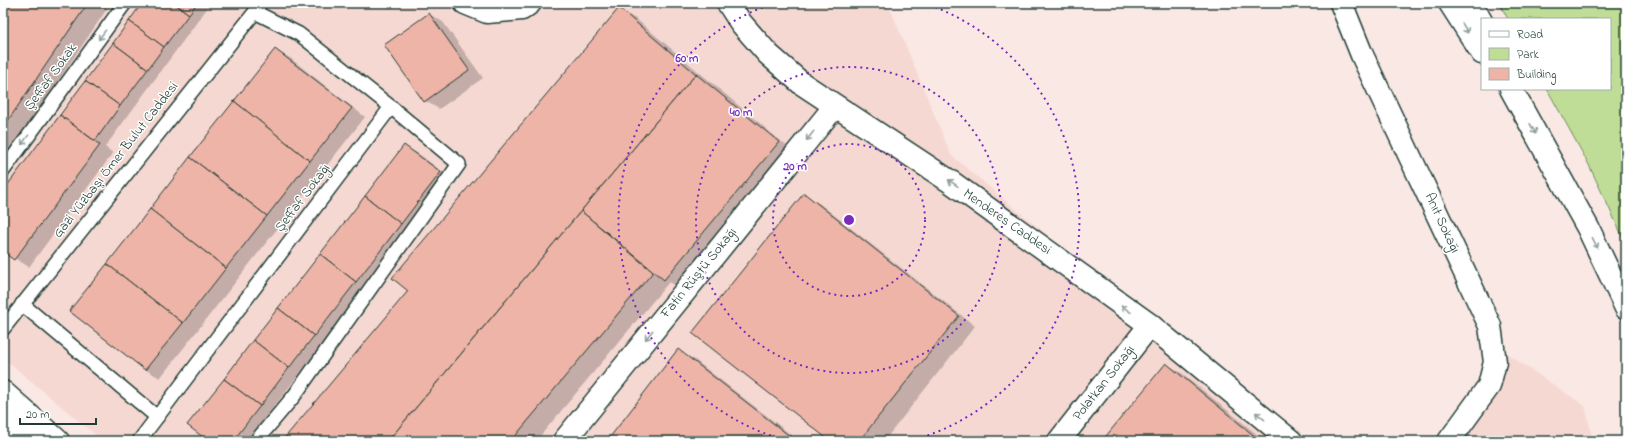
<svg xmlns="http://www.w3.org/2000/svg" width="1629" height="444" font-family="'Indie Flower',sans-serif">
  <rect width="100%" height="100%" fill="#fae8e5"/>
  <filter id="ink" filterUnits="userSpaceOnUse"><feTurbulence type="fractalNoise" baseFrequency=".025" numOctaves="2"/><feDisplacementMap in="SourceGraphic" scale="8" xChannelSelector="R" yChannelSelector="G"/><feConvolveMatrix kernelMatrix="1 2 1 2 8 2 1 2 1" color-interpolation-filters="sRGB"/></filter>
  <g filter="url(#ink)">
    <g fill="#f6d8d2">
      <path d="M3,3h885l63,152 343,286h-1191l-100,-83z"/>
      <path d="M1506,353l79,53 8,35h-139z"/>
    </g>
    <path fill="#bfdd96" stroke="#6f8d65" d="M1499,3h127v241l-38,-81 -41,-74h63v-70h-102z"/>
    <g fill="#0003">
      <path d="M3,3h108l-108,159z"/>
      <path d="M144,3h67l-106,144 8,6 -84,114 -26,-16v-58z"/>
      <path d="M619,10l17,9 159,134 -114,136 -12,-7 -133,159h-252l126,-150z"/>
      <path d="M429,14l14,8 40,56 -44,31 -14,-8z"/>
      <path d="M276,50l14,8 75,59 -205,261 -14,-8 -76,-59z"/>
      <path d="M405,146l14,8 35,27 -125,162 -4,-2 -78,100h-37z"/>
      <path d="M804,194l16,10 155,122 -91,115h-53z"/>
      <path d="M678,351l17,9 104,81h-191z"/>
      <path d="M1167,364l16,10 82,67h-162z"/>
    </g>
    <g fill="#eeb4a7" stroke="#1f3d34">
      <path d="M3,3h85l-85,125z"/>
      <path d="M142,3h32l15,11 -25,33 -35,-26z"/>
      <path d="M174,3h23l-8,11z"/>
      <path d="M619,8l77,66 -308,367h-106l126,-150 -16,-13z"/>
      <path d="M429,13l40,57 -45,32 -40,-57z"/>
      <path d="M129,21l35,26 -16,22 -35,-26z"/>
      <path d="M113,43l35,26 -28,37 -35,-25z"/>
      <path d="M275,49l77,59 -42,53 -76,-60z"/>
      <path d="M696,74l83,68 -115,138 -83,-69z"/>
      <path d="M85,81l35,25 -25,35 -35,-26z"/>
      <path d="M234,101l76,60 -43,55 -77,-59z"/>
      <path d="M60,115l40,30 -86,115 -11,-8v-61z"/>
      <path d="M404,145l37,27 -40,52 -36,-28z"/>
      <path d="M190,157l77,59 -41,52 -76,-59z"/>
      <path d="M804,193l155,123 -100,125h-29l-138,-108z"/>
      <path d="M365,196l36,28 -45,58 -36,-28z"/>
      <path d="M150,209l76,59 -43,55 -76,-59z"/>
      <path d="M581,211l72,61 -142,169h-123z"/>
      <path d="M320,254l36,28 -42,54 -36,-28z"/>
      <path d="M107,264l76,59 -38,47 -76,-59z"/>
      <path d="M278,308l36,28 -25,32 -36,-28z"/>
      <path d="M253,340l36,28 -29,38 -36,-27z"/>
      <path d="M678,349l118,92h-189z"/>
      <path d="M1166,363l92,76 -2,2h-154z"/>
      <path d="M224,379l36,27 -27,35h-25l-21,-16z"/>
    </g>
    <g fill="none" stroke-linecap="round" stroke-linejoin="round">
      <g stroke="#1f3d34" stroke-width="16">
        <g id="service">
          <path d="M3,171l122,-168"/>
          <path d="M22,304l135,113"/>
          <path d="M3,329l252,-317 5,-9"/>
          <path d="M139,441l252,-334 -92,-73 -44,-22"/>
          <path d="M256,441l38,-45 165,-232 -68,-57"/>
        </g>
      </g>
      <g stroke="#1f3d34" stroke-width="25">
        <g id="minor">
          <path d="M465,3l22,9 35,-3 8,-6"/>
          <path d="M728,3l13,20 27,31 33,29 150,99 199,143 141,116"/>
          <path d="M1341,3l21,52 128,271 5,36 -6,24 -40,55"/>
          <path d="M564,441l271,-335"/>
          <path d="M1059,441l91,-116"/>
        </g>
      </g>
      <g stroke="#1f3d34" stroke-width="25">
        <g id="primary">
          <path d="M3,392l55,49"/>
          <path d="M3,419l24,22"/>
        </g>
      </g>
      <g stroke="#1f3d34" stroke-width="25">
        <g id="trunk">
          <path d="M1450,3l32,50"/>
          <path d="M1471,3l11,20"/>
          <path d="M1511,89l77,139 38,80"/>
        </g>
      </g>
      <use href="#service" stroke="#fff" stroke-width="13"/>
      <use href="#minor" stroke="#fff" stroke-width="22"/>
      <use href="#primary" stroke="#fff" stroke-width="22"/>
      <use href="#trunk" stroke="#fff" stroke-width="22"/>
    </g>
    <defs><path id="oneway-shaft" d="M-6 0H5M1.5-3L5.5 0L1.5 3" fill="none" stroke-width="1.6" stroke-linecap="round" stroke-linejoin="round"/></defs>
    <g stroke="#8f9e9a">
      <use href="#oneway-shaft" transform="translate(1465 28) rotate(59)"/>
      <use href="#oneway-shaft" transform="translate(102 35) rotate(126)"/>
      <use href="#oneway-shaft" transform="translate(1533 129) rotate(61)"/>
      <use href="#oneway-shaft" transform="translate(810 136) rotate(129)"/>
      <use href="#oneway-shaft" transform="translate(25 140) rotate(126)"/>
      <use href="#oneway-shaft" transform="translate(953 183) rotate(-145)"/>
      <use href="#oneway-shaft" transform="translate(1595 243) rotate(64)"/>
      <use href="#oneway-shaft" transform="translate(1126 309) rotate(-145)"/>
      <use href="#oneway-shaft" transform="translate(649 335) rotate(129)"/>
      <use href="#oneway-shaft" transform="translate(1260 416) rotate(-141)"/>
    </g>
  </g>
  <g fill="none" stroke="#7b2cbf" stroke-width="2" stroke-dasharray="2 4">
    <circle cx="849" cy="220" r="76"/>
    <circle cx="849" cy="220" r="153"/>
    <path d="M788 441A229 229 0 0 1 774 3M924 3A229 229 0 0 1 910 441"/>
  </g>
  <g text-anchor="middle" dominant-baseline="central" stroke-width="3" stroke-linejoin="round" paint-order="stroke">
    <g font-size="14" fill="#1f3d34" stroke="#fff">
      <text transform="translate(51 77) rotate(-54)">Şeffaf Sokak</text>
      <text transform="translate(116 160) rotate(-52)">Gazi Yüzbaşı Ömer Bulut Caddesi</text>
      <text transform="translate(303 198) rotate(-53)">Şeffaf Sokağı</text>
      <text transform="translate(1007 222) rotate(35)">Menderes Caddesi</text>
      <text transform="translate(1442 223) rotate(65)">Anıt Sokağı</text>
      <text transform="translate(699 273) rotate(-51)">Fatin Rüştü Sokağı</text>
      <text transform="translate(1104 383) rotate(-52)">Polatkan Sokağı</text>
    </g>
  </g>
  <circle cx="849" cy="220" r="6" fill="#7b2cbf" stroke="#fff" stroke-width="2"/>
  <g font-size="12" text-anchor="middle" font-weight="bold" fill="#7b2cbf" stroke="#fff" stroke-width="3" stroke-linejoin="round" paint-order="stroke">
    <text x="687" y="62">60 m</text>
    <text x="741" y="116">40 m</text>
    <text x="795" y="170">20 m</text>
  </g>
  <rect width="1629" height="444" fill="none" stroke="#fff" stroke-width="16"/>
  <rect x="8" y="8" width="1613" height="428" fill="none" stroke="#1f3d34" stroke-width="1.5" filter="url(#ink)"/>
  <rect x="1481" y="18" width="130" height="72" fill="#ffffff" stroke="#a5b1ae"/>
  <rect x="1489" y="31" width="20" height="6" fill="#ffffff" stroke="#a5b1ae"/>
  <text x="1517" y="38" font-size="12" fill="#1f3d34">Road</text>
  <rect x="1489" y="48" width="20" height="12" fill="#bfdd96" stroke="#a5b1ae"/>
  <text x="1517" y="58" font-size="12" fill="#1f3d34">Park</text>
  <rect x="1489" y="68" width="20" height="12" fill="#eeb4a7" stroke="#a5b1ae"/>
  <text x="1517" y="78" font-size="12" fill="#1f3d34">Building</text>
  <path d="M20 418v6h76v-6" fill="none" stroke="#1f3d34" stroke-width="2"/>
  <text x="26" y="418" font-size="12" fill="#1f3d34" stroke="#ffffff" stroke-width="3" paint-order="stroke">20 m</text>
</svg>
